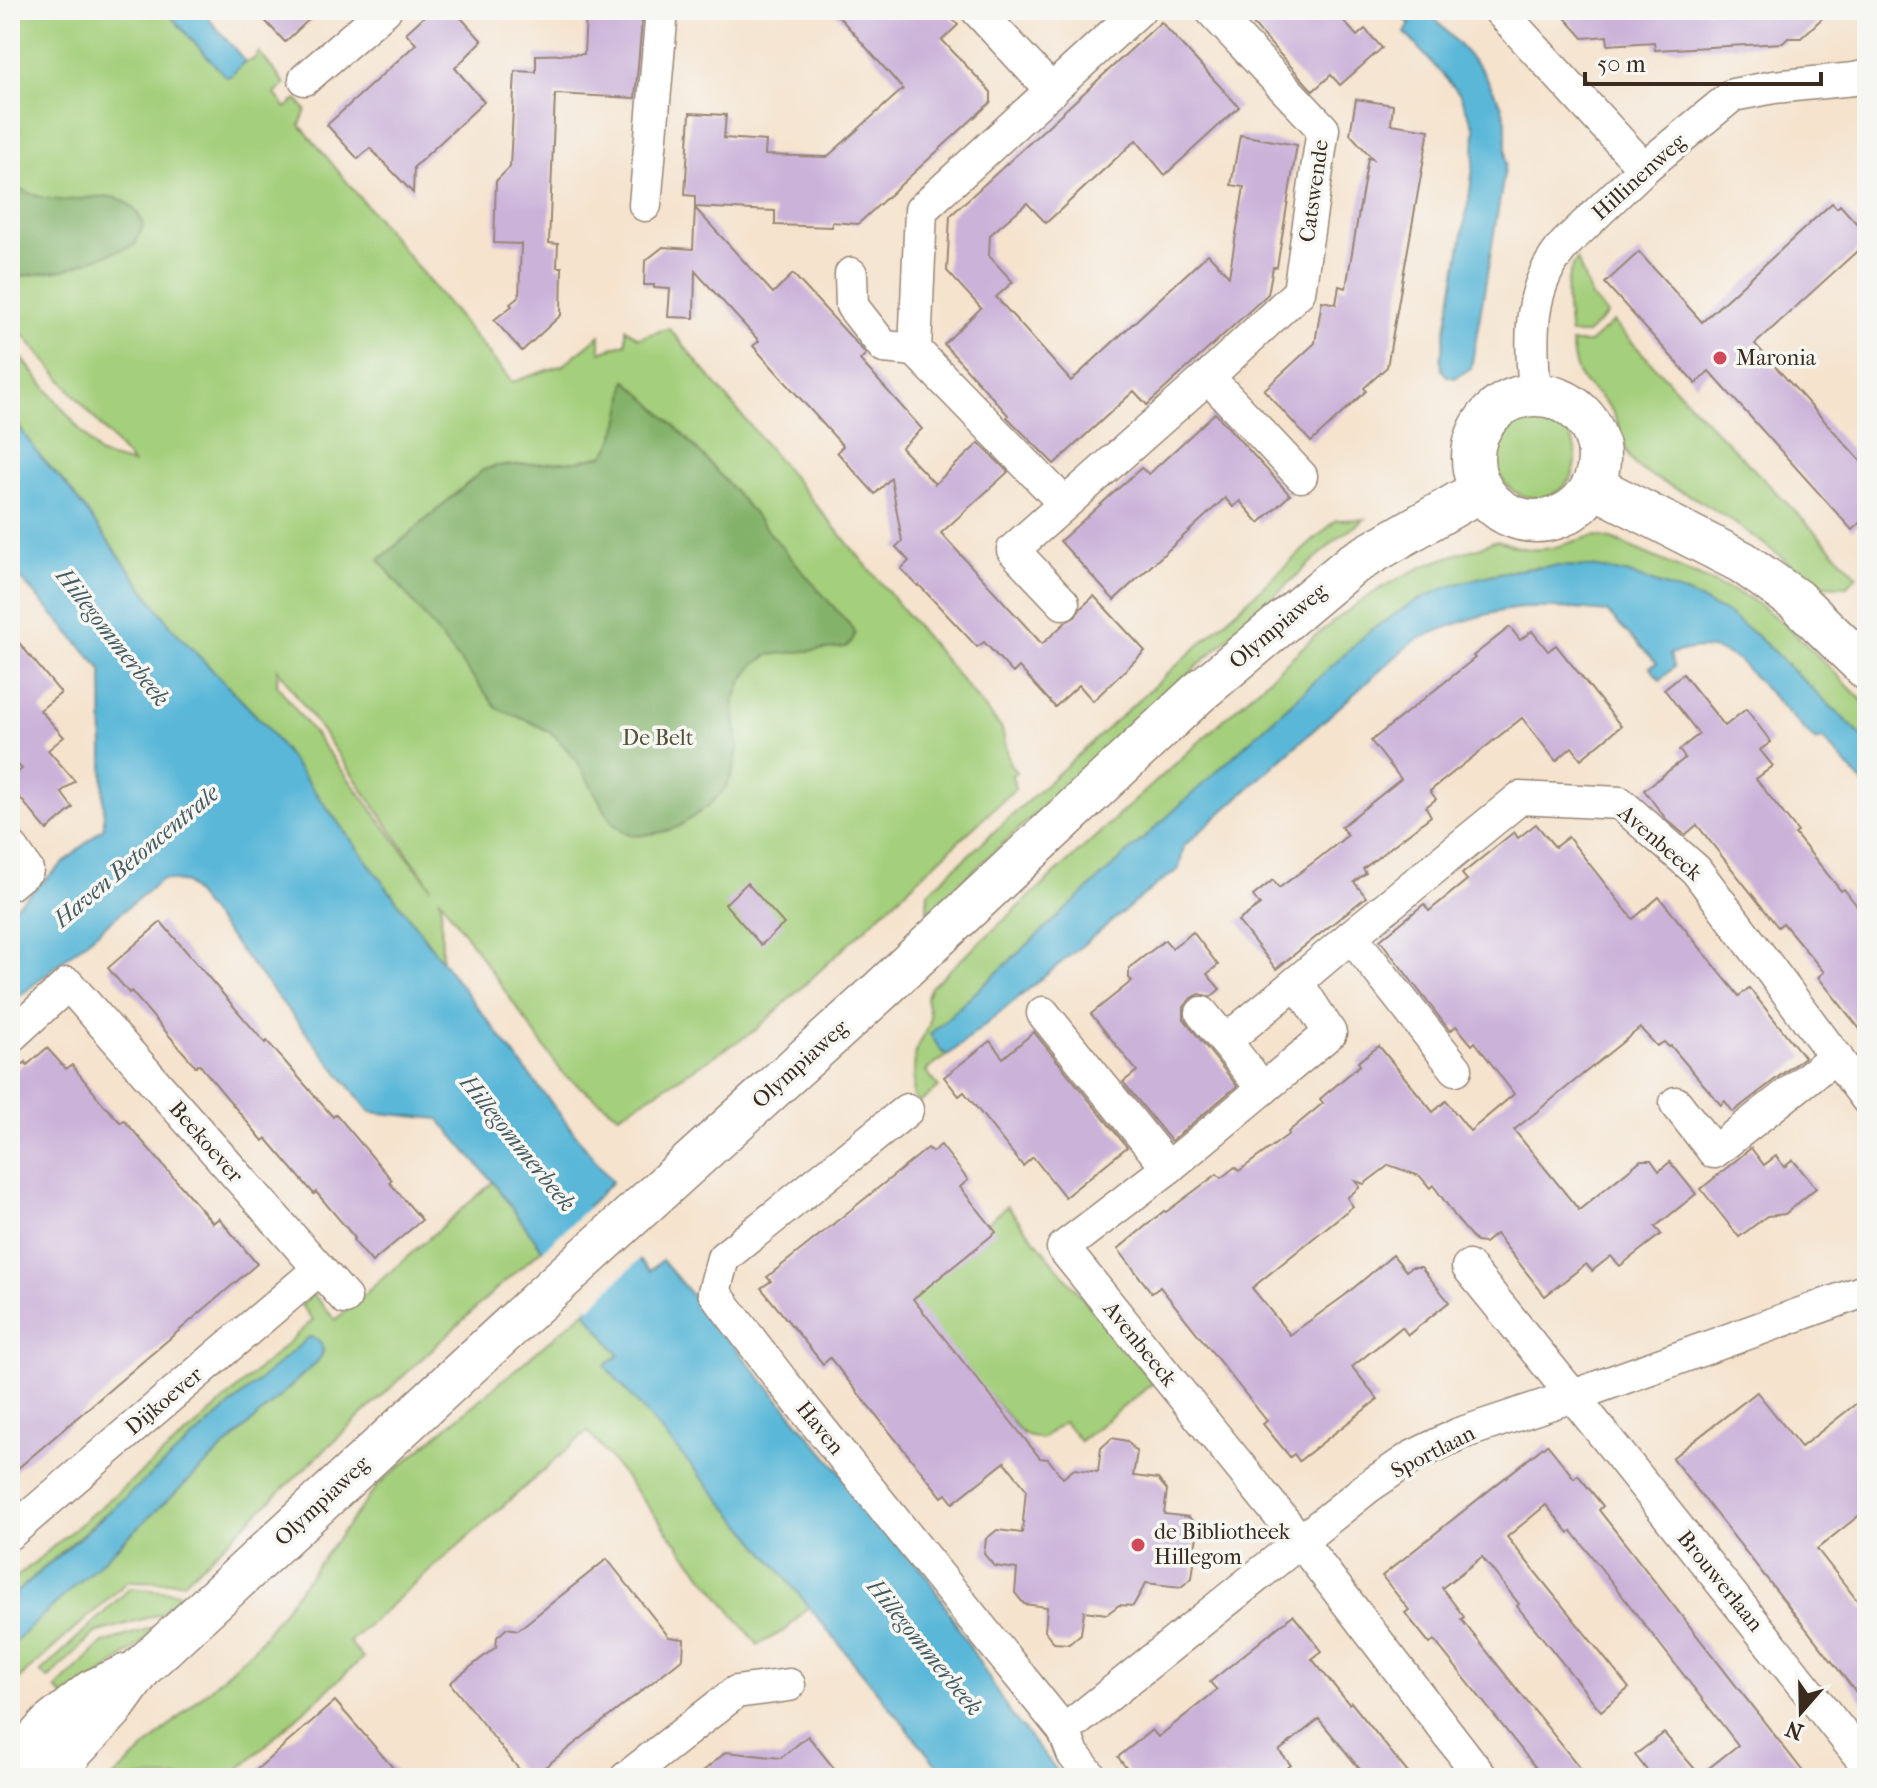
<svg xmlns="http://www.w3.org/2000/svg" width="1877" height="1788" font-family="'IM FELL French Canon',serif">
  <rect width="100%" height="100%" fill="#f6f6f2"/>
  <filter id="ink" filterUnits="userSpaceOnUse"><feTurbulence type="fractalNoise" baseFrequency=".0125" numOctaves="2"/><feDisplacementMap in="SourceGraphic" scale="16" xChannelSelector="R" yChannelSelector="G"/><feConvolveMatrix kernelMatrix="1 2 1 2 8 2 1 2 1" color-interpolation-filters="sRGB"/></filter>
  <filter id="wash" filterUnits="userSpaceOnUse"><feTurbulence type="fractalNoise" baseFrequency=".006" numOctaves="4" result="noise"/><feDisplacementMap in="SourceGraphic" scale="32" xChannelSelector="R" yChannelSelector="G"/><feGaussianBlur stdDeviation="1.8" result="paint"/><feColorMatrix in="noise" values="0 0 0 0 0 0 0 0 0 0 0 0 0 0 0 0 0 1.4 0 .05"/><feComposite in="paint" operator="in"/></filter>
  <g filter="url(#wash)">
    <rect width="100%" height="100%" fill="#f5e3ce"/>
    <g fill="#a4cf7b" stroke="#707c4c" stroke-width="2" fill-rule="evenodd">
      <path d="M10,10h163l71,52 9,-2 6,-8 26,32 -10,10 11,14 11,-9 9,11 -6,15 212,257 51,-17 37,-30v17l26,-9v-14l13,9 30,-10 333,401 8,35 6,8 -4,3 3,14 -259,241 -137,85 -55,-40 -125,-178 2,6 1,58 -177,-236 -91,-95 -106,-143 -28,-31 -30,-42v-71l90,112 33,9 -123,-145zM278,669l152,216v1l-153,-201z"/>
      <path d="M1577,259l14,37 16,19 -20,19h-17c-3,-27 -9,-52 7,-75z"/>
      <path d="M1613,322l78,83 166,170 -10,11 -26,-1 -2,2c-38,-31 -77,-61 -119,-86 -17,-10 -53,-24 -65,-36 -13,-15 -13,-38 -24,-56 -9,-13 -26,-22 -33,-36 -5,-10 -5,-20 -7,-30h19z"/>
      <circle cx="1536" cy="458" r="40"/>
      <path d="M1365,519l-28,20 -30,27 -380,347 1,-21 408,-372z"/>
      <path d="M1596,536l16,3 137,59c44,29 80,70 118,107v36l-110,-105 -29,-22 -38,-19 -64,-22 -36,-6 -35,-1 -25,2 -37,6 -67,23 -54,32 -430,423 6,3 -22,16 13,16 -20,16 -6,-8 2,-42 14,-28 1,-8 -4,-19 5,-11 382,-349c55,-45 96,-72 165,-90 6,-2 11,-6 17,-7 8,-1 16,5 24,6 7,2 16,3 24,2 18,-1 35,-11 53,-13z"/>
      <path d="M493,1182l49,67 -46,40 -312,293 -56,-1 -118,106v-41l310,-287 3,-7 -221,164 -92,82v-15l184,-155 119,-108 -12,-15 12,-11 22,26z"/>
      <path d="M1007,1206l146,177 -73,58 -16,-19 -23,17 -18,-5 -120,-135 2,-7z"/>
      <path d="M585,1311l34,44 -13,10 145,170 58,71 -22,23 -29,16 -170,-214 -239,211 14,16 -134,120h-116l143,-132 123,-162z"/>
      <path d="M130,1588l52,5 -22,21 -65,19 -47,46 -8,-6z"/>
      <path d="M167,1623l-100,78 -11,-12 47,-46z"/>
    </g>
    <g fill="#83b26b" stroke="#5f6e44" stroke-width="2">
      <path d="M10,184c18,10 35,16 55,16 23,0 50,-12 68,8 4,4 8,11 11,16l-9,21 -71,25 -54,8z"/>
      <path d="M626,380c84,73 150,165 225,246l4,7 -3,8 -6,6 -77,8 -15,10 -12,16 -8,21 4,46 -5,25 -9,17 -16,16 -30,21 -16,5 -24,4 -15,-4 -11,-10 -37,-64 -23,-25 -21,-11 -33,-13 -119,-149 104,-90 13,-4 81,-5 27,-6c16,-21 19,-49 22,-75z"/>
    </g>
    <g fill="#5ab7d8" stroke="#4a707b" stroke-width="2">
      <path d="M165,10h36l44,51 -13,14 -6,2z"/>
      <path d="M1397,10h30l54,59 20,35 5,17v42l-35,205 -16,10 -8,-2 -5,-6 -1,-13 28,-158 5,-39 1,-32 -16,-35 -54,-60 5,-9z"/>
      <path d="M10,414l30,42 28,31 106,143 91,95 177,236 170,221 -24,24 62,65 12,-11 263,313 85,140 53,65h-116l-196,-243 -146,-169 14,-11 -34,-44 4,-4 -47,-58 -49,-67 -54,-63 -69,-7 -184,-229 -24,-4 -152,125v-93l94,-84 -2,-157 -92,-104z"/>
      <path d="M1555,566l36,1 35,6 64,22 38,19 29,22 110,105v47l-44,-49 -8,2 -77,-81c-25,-15 -42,-14 -68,-6l4,13 -14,13 -10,-13 7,-4 -50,-51c-27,-3 -55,-5 -81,-4 -33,1 -84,20 -114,34l-228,204 -5,23 -24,17 -207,169 -6,-3 -12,-18 442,-405c18,-11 35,-24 54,-33 40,-18 86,-27 129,-30z"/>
      <path d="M309,1337c13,1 16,11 11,22l-310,287v-48z"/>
    </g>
    <path fill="#f5e3ce" d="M590,1206l51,52 -52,50 -27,-29 -22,-26z"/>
    <g id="blocks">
      <g fill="#cbb2d9">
        <path d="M255,10h64l-34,32z"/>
        <path d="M431,10h23l28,31 -27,27 29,34 -70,65 -1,26 -43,-45 -12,11 -31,-34 89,-81 -10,-11z"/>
        <path d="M615,10h28l-8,88 -80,-4 -6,149 9,1 -1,23h5l-1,48 -39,36 -28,-31 18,-14 -2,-2 9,-7 2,-53 -27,-1 2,-62 14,-14 5,-96 21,1v-17l48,-1 2,-40 29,1z"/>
        <path d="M833,10h111l14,15 -16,15 49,52v10l-133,122 -26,-2v5l-57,-2v-14l-80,-4v-11l-10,-1 5,-82 36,2 -2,23 42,3 -1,14 62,2 76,-68z"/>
        <path d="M1240,10h94l23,26 8,-7 17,19 -42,37 -9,-10 -18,16z"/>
        <path d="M1558,10h273l-30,28h-13l-5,5 -128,7 -1,-8 -46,3 -1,-9 -24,2z"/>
        <path d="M1161,22l78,85 -74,68 -29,-35 -90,83 -19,-20 -37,32 -1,21 24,26 -17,15 75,84 137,-127 21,22 15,-89 -13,-2 9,-50 57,10 -20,122h-4l-5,27 -109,100 -12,11 -13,-14 -80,73 -47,-47 1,-2 -64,-71 37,-36 -34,-37 3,-55z"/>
        <path d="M1356,99l37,6 -2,19 38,6 -42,237 -23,21 2,3 -55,51 -47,-52 51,-47 7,-42 14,3 3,-18 7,2 22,-130 5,1 -23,-25z"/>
        <path d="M1832,203l5,5 3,-3 27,30v7l-112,102 112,124v48l-15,14 -143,-159 -13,13 -91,-101 34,-31 63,70z"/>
        <path d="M695,208l78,85 20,-19 67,73 6,7 -6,6 62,69 -21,19 34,36 44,-41 29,29 -67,61 101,111 24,-22 9,-5 6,-9 13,-12 51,55 -52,50 -14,-16 -24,22 -36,-40 -6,6 -29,-31 -7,5 -58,-62 -1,1 -17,-17 8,-8 -13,-14 6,-6 -11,-63 -16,16 -38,-42 6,-6 -90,-100 6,-5 -64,-70 -1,47 -26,-1 2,-28 -16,-1v-3h-10l1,-24 18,-14 30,2z"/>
        <path d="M1215,413l75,82 -31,28 -19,-22 -7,6 -8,-9 -111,102 -54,-59 81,-73 8,6z"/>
        <path d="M1510,627l10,13 12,-9 16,20 8,-6 65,81 -40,33 -9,-12 -16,14 -34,-43 -92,73 6,8 -10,8 5,9 -68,53 3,4 -12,9 12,15 -90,72 -38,-48 22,-16 -7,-9 20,-16 6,8 40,-30 29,-23 -7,-8 60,-48 -30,-38 104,-83 -2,-2z"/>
        <path d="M10,632l51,61 -21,17 24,27 -16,13 27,31 -14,11 12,16 -26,22 -37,-44v-7l12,-10 -12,-13z"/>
        <path d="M1683,674l42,52 21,-17 25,33 -11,8 13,16 -17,13 42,53 -3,2 46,57 3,-2 23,30v119l-49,-61 6,-5 -41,-49 -5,4 -81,-102 -12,10 -19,-16 -22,-29 41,-32 -6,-8 20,-16 -35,-45z"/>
        <path d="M1536,824l19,23 13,-10 65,82 26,-22 80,99 10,-8 55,69 -71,55 -8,-11 -4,4 -50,-59 -2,1 -5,-5 -7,4 -17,-18 -126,102 65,80 62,-50h10l8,11 11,-9 26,32 -41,33 6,7 -41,32 -9,-10 -19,15 -6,-7 -41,32 -49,-62 -11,9 -9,-1 -16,-19 -27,-38 -3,3 -10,-12 -31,-11 -25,19 -9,-3 5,6 -13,11 6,8 -101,82 38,47 54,-39 49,-41 13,16 5,-4h10l28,35 -41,33 -6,-8 -50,40 26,32 -79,62 -5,-7 -4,3 -27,-33 4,-3 -107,-134 -8,6 -34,-44 46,-38 2,1 51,-38 4,4 14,-11 4,4 50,-37 -1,-2 35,-29 -3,-4 40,-34 -2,-3 21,-16 54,66 13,-11 24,30 44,-37 -39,-52 -3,3 -16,-19 -6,5 -70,-91 44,-36 5,7 38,-31 -5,-6 52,-42 4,6z"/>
        <path d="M747,883l37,41 -23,21 -36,-41z"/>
        <path d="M161,922l104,121 2,-2 66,76 3,-3 56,66 -3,2 33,38 -50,42 -19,-22 2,-2 -39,-46 -2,2 -48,-56 -3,3 -64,-77 -3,3 -65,-76 -2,2 -21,-25z"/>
        <path d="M1193,932l25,33 -11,9 13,15 -9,8 -11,-3 -9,4 -7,9v12l53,67 -66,55 -48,-59 14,-11 -46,-57 41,-33 -3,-3v-10l36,-28 7,8z"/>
        <path d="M1034,1032l93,115 -62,50 -32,-40 -10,9 -59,-74 -5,4 -15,-19 46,-36 13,17z"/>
        <path d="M47,1048l19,21 6,-4 32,40 17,18 3,-3 89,103 6,-5 38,46 -247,211v-400l16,-13 1,3z"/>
        <path d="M941,1145l27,35 -8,7 36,45 -83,67 127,159 8,1 15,19 11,-9 24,3 3,-24 11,-10 15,3 10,11 -4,24 25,3 9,11 -3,24 25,3 9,11 -2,15 -9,8 7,12 -2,15 -11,9 -35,-4 -13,23 -14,-1 -12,9 -23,-3 -3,23 -12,10 -15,-1 -9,-12 2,-24 -23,-3 -9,-11 2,-24 -23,-3 -10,-12 2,-15 11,-9 25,3 4,-44 -21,-27 -52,41 -7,-9 -4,3 -112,-139 -7,6 -62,-76 10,-7 -4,-4 161,-129 4,4z"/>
        <path d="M1751,1148l13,17 12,-9 8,11 9,-7 23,28 -31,26 -18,2 -28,21 -38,-48z"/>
        <path d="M1757,1392l44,55 66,-52v114l-50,40 50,64v93l-195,-248z"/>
        <path d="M1547,1444l27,34 4,-3 25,31 -4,4 209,268h-155l-18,-23 29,-22 36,42 38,-30 -166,-214 -3,2 -23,-28 -39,32 122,151 -28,23 -84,-105 2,-2 -37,-47 -40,31 22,29 -3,2 127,159h-44l-110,-138 -4,4 -25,-31 4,-3 -27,-34z"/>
        <path d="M607,1559l62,78 15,2 -1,19 -152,120h-5l-76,-95 46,-36 1,-10 10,-9 11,2z"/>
        <path d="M1293,1615l29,36 -10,8 37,45 2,-2 61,76h-45l-48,-59 -40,32 12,14 -16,13h-141l-16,-21 34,-27 6,7 59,-47 -7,-8z"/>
        <path d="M335,1701l67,77h-155z"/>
        <path d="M808,1736l34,42h-147l31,-26 55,6z"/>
      </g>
    </g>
  </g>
  <g filter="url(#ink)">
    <use href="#blocks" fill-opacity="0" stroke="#988676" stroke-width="2"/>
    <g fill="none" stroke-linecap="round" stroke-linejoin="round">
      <g stroke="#988676" stroke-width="35">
        <g id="minor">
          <path d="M977,10l75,81"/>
          <path d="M1499,10l145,158"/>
          <path d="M305,79l80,-69"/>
          <path d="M645,205l17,-195"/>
          <path d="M851,274l1,32 32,41 31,3"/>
          <path d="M1208,377l93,99"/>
          <path d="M1535,395c-4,-56 -9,-108 31,-152l78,-75 89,-73 41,-8 80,-8 13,-3"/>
          <path d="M1064,503l-149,-153 6,-140 218,-200"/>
          <path d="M1063,603l-50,-53 195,-173 91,-85 24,-163 -112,-119"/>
          <path d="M10,845l17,25 -17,14"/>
          <path d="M1351,936l105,133"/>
          <path d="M1043,1013l125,155"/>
          <path d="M1202,1013l23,28"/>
          <path d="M10,1037l58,-53 277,314"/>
          <path d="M1263,1089l-38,-48 72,-59"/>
          <path d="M1676,1103l38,49 122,-96"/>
          <path d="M907,1110l-184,148 -9,34 68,89 282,350 9,23 19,24"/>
          <path d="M1468,1267l105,129 294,369"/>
          <path d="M10,1533l309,-264"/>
          <path d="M1064,1731l304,-244 44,-30 47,-23 114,-38 294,-106"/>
          <path d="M626,1778l110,-86 53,-7"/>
          <path d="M1482,1778l-181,-236 -238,-294 105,-80 162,-135 -33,-51 54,-46 169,-138 100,5 76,67 171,229"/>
        </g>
      </g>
      <g stroke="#988676" stroke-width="45">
        <g id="major">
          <circle cx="1536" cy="458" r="63"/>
          <path d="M1593,486l149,76 54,38 71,69"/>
          <path d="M19,1759l31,-34 42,-34 35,-16"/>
          <path d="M51,1778l22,-28 38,-40 31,-43 420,-388 317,-287 318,-298 154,-129 130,-75"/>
        </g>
      </g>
      <use href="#minor" stroke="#fff" stroke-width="32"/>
      <use href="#major" stroke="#fff" stroke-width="42"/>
    </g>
  </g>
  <g fill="#d1495b" stroke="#f6f6f2" stroke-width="3">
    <circle cx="1720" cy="358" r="8"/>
    <circle cx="1138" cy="1545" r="8"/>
  </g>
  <g text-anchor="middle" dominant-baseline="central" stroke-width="7" stroke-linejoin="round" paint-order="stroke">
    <g font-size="22" fill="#3b2a1e" stroke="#f6f6f2">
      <text transform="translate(1639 177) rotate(-42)">Hillinenweg</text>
      <text transform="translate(1314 191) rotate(-82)">Catswende</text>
      <text transform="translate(1278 626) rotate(-40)">Olympiaweg</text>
      <text transform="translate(1660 843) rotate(41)">Avenbeeck</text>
      <text transform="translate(800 1064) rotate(-42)">Olympiaweg</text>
      <text transform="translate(206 1142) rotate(49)">Beekoever</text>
      <text transform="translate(1140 1344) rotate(51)">Avenbeeck</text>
      <text transform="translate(164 1401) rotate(-40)">Dijkoever</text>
      <text transform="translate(820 1428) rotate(51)">Haven</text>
      <text transform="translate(1433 1452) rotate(-27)">Sportlaan</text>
      <text transform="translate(322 1501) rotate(-43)">Olympiaweg</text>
      <text transform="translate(1720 1581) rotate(51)">Brouwerlaan</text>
    </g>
    <g font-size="22" fill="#3b2a1e" stroke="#f6f6f2" text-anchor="start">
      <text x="1736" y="358">Maronia</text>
      <text x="1154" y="1532">de Bibliotheek<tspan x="1154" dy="25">Hillegom</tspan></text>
    </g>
    <g font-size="22" fill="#555335" stroke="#f6f6f2">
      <text x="658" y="738">De Belt</text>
    </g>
    <g font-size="24" font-style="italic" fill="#465b5f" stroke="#f6f6f2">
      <text transform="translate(113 637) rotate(52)">Hillegommerbeek</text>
      <text transform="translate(136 856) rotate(-40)">Haven Betoncentrale</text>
      <text transform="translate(518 1143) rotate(51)">Hillegommerbeek</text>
      <text transform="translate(925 1647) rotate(51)">Hillegommerbeek</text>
    </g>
  </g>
  <rect width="1877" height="1788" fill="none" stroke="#f6f6f2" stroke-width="40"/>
  <g transform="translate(1801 1712) rotate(200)" stroke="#f6f6f2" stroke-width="6" paint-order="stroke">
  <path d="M0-6L14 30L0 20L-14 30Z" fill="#3b2a1e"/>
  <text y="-12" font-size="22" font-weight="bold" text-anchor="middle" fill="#3b2a1e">N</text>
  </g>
  <path d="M1585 72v12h236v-12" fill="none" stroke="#3b2a1e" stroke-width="4"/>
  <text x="1597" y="72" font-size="24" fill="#3b2a1e" stroke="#f6f6f2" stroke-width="6" paint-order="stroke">50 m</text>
</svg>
